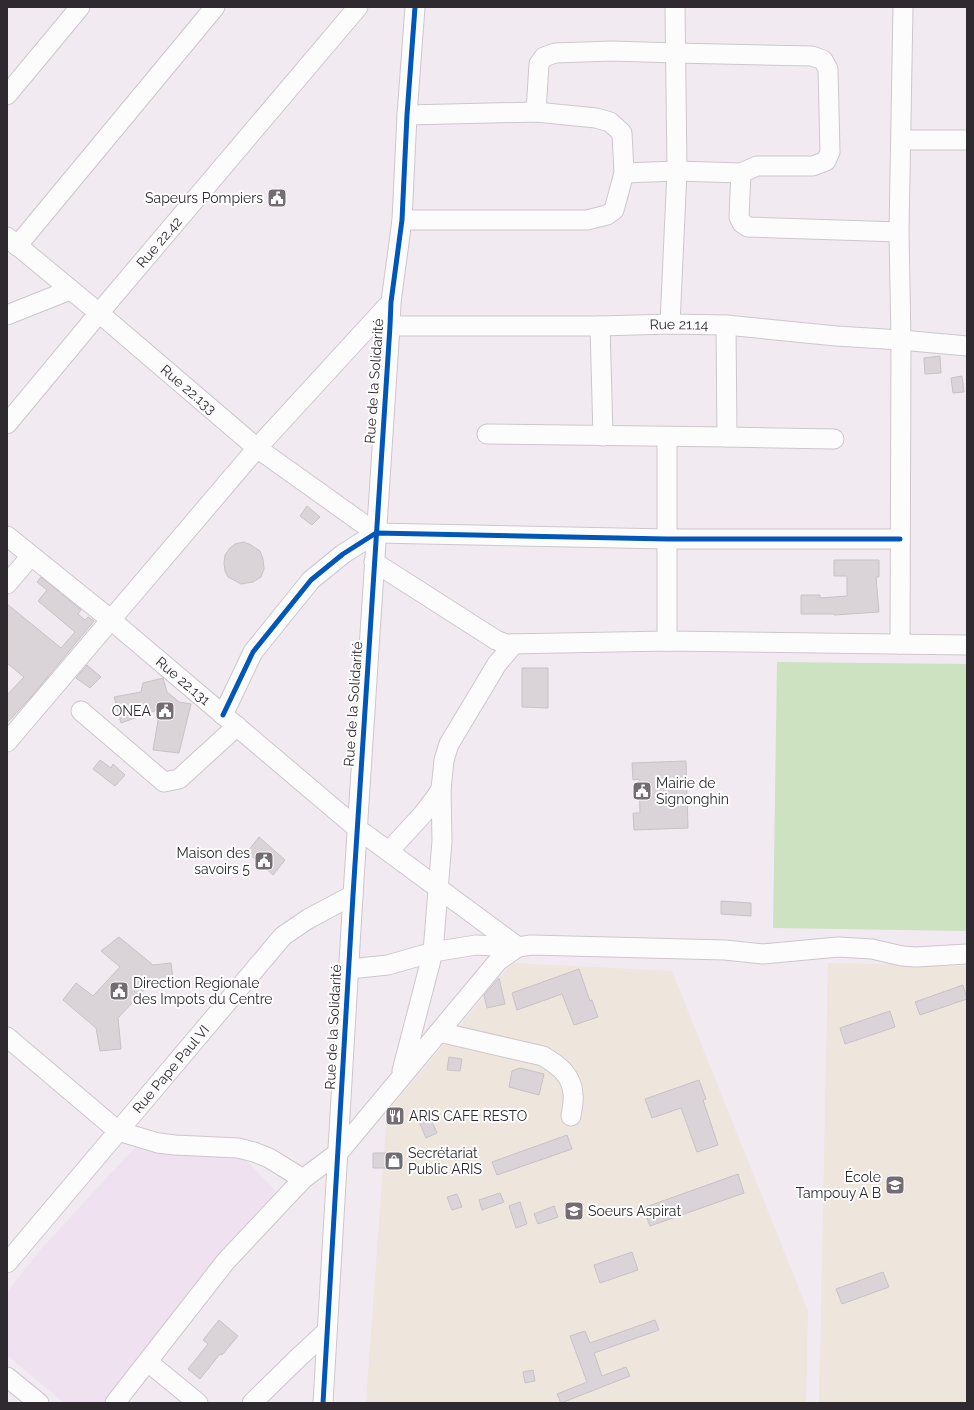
<svg xmlns="http://www.w3.org/2000/svg" width="974" height="1410" font-family="Raleway,sans-serif">
  <rect width="100%" height="100%" fill="#f1eaf1"/>
  <path fill="#efe1ef" d="M141,1141l90,4 45,46 -57,63 -117,149h-38l-57,-48v-63l33,-42z"/>
  <g fill="#eee5dd">
    <path d="M512,963l160,8 136,340 -2,92h-440l21,-291z"/>
    <path d="M828,963l139,3v437h-148z"/>
  </g>
  <path fill="#cde2c1" d="M777,662l190,2v267l-194,-3z"/>
  <g fill="#dad3d8" stroke="#c8c2c7">
    <path d="M940,356l1,17 -16,1 -1,-16z"/>
    <path d="M962,376l2,16 -11,1 -2,-15z"/>
    <path d="M307,506l13,11 -8,8 -12,-9z"/>
    <path d="M244,542l7,3 9,6 3,8 1,10 -3,8 -8,5 -12,2 -13,-7 -3,-6 -1,-8 1,-8 5,-7 5,-4z"/>
    <path d="M834,560h45v17h-3l3,35 -45,3v-1h-33v-19h19v3l27,-2v-20h-13z"/>
    <path d="M41,577l40,33 -3,4 7,6 3,-3 6,4 -63,76 -24,26v-28l17,-18 -17,-14v-59l54,44 14,-16 -37,-31 9,-11 -10,-8z"/>
    <path d="M87,665l14,12 -11,11 -14,-10z"/>
    <path d="M522,668h26v40l-26,-1z"/>
    <path d="M163,678l4,14 12,10 12,2 -12,49 -26,-3 7,-41 -39,14 -7,-26 27,-5 2,-9z"/>
    <path d="M100,760l11,8 2,-4 12,11 -10,11 -22,-17z"/>
    <path d="M686,761l2,67 -54,2 -1,-17h7l-1,-34 -6,1 -1,-17z"/>
    <path d="M259,837l26,23 -12,15 -26,-23z"/>
    <path d="M721,901l30,2v13l-30,-2z"/>
    <path d="M119,937l34,28 18,-2 3,24 -28,1 -28,30 3,31 -21,2 -4,-23 -33,-28 13,-17 17,13 27,-29 -19,-16z"/>
    <path d="M579,969l11,32 2,-1 6,17 -24,8 -12,-31 -45,16 -5,-17z"/>
    <path d="M499,978l6,26 -18,4 -3,-13z"/>
    <path d="M963,985l4,14 -47,16 -5,-13z"/>
    <path d="M890,1011l5,16 -50,17 -5,-16z"/>
    <path d="M449,1057l13,2 -2,12 -13,-1z"/>
    <path d="M520,1068l24,6 -5,21 -30,-8 3,-16z"/>
    <path d="M699,1080l7,19 -3,1 15,45 -21,7 -16,-44 -29,10 -7,-19z"/>
    <path d="M426,1108l11,25 -11,5 -11,-26z"/>
    <path d="M567,1135l5,14 -75,26 -5,-13z"/>
    <path d="M373,1153h23l-1,15h-22z"/>
    <path d="M738,1174l6,19 -94,33 -7,-18z"/>
    <path d="M500,1193l4,9 -22,8 -3,-10z"/>
    <path d="M457,1194l5,13 -10,3 -5,-13z"/>
    <path d="M520,1202l7,22 -11,4 -7,-22z"/>
    <path d="M554,1206l4,11 -20,7 -4,-10z"/>
    <path d="M632,1252l6,18 -38,13 -6,-18z"/>
    <path d="M883,1272l6,15 -47,17 -6,-15z"/>
    <path d="M219,1320l19,16 -16,19 -2,-1 -20,25 -12,-10 20,-25 -5,-4z"/>
    <path d="M655,1320l4,10 -65,23 8,23 24,-9 4,9 -69,27 -4,-9 30,-12 -17,-46 15,-5 5,12z"/>
    <path d="M533,1370l2,11 -10,2 -2,-11z"/>
  </g>
  <g fill="none" stroke-linecap="round" stroke-linejoin="round">
    <g stroke="#cdc7cd" stroke-width="21">
      <g id="minor">
        <path d="M7,95l73,-88"/>
        <path d="M536,112l3,-48 5,-7 11,-4 57,-2 64,2 136,3 11,4 5,9 2,83 -4,9 -13,5h-56l-16,7 -64,-2 -53,2"/>
        <path d="M901,140h66"/>
        <path d="M741,173l-2,44 3,6 6,4 151,5"/>
        <path d="M402,220h185l20,-5 7,-5 10,-37 -2,-40 -12,-11 -14,-4 -60,-6 -129,3"/>
        <path id="s1" d="M7,237l92,76 158,135 119,85"/>
        <path d="M17,246l198,-239"/>
        <path d="M7,315l63,-25"/>
        <path d="M670,324l7,-153 -2,-164"/>
        <path d="M726,325l1,112"/>
        <path id="s2" d="M390,326h210l70,-2 56,1 110,11 65,4 66,6"/>
        <path d="M600,326l3,110"/>
        <path id="s3" d="M7,424l92,-111 259,-306"/>
        <path d="M487,434l240,3 107,2"/>
        <path id="s4" d="M7,536l103,83 248,210 160,118"/>
        <path d="M374,562l122,78 10,4 161,-3 300,4"/>
        <path d="M7,584l24,-28"/>
        <path d="M667,641v-204"/>
        <path d="M900,644l1,-304 -2,-108 4,-225"/>
        <path d="M81,711l83,71 15,-3 58,-53"/>
        <path d="M223,715l30,-63 58,-72 32,-26 33,-21 291,6h233"/>
        <path d="M7,742l250,-294 134,-146"/>
        <path d="M389,851l34,-37 13,-17 5,-8 3,-29 5,-16 48,-80 17,-20"/>
        <path d="M349,969l39,-4 45,-13 43,-7 42,2 13,-2 194,5 38,4 75,-7 34,2 30,7 14,1 51,-3"/>
        <path d="M439,1032l104,24c15,9 29,19 30,38 1,7 -1,15 -2,22"/>
        <path d="M7,1037l111,94 40,12 17,2 63,3 16,4 15,6 34,21"/>
        <path d="M402,1071l31,-119 9,-111 -1,-52"/>
        <path id="s5" d="M7,1263l276,-327 25,-17 45,-24"/>
        <path d="M148,1362l50,41"/>
        <path d="M7,1377l32,26"/>
        <path d="M115,1403l111,-142 77,-82 36,-27 159,-191 20,-14"/>
        <path d="M252,1403l45,-44 29,-27"/>
        <path d="M323,1403l30,-508 37,-569 1,-24 11,-82 5,-105 8,-108"/>
      </g>
    </g>
    <use href="#minor" stroke="#fdfcfd" stroke-width="19"/>
    <g stroke="#fff" stroke-width="8">
      <g id="cycleway">
        <path d="M223,715l30,-63 58,-72 32,-26 33,-21 291,6h233"/>
        <path d="M323,1403l30,-508 37,-569 1,-24 11,-82 5,-105 8,-108"/>
      </g>
    </g>
    <use href="#cycleway" stroke="#0057b8" stroke-width="5"/>
  </g>
  <defs>
    <g id="civic-square" transform="scale(1)"><rect x="-9" y="-9" width="18" height="18" rx="4" fill="#736d73" stroke="#fff"/><path d="M-.6-6.5H3V-4.5H.6V-3L4-1V1h2V6H-6V1h2V-1L-.6-3ZM-1.2 2.5V6h2.4V2.5Z" fill="#fff"/></g>
    <g id="restaurant-square" transform="scale(1)"><rect x="-9" y="-9" width="18" height="18" rx="4" fill="#736d73" stroke="#fff"/><path d="M-5-6h1v4h1v-4h1v4h1v-4h1v5L-1.5 .5V6h-2V.5L-5-1ZM5-6V6H3V1.5H1.5Q1.5-4 5-6Z" fill="#fff"/></g>
    <g id="shop-square" transform="scale(1)"><rect x="-9" y="-9" width="18" height="18" rx="4" fill="#736d73" stroke="#fff"/><path d="M-5-2.5h2.3a2.7 3.5 0 0 1 5.4 0H5L5.5 6h-11ZM-1.5-2.5h3a1.5 2.3 0 0 0-3 0Z" fill="#fff"/></g>
    <g id="school-square" transform="scale(1)"><rect x="-9" y="-9" width="18" height="18" rx="4" fill="#736d73" stroke="#fff"/><path d="M0-5L7-2L0 1L-7-2ZM-4 1L0 2.5L4 1V4Q0 6-4 4Z" fill="#fff"/></g>
    <g id="university-square" transform="scale(1)"><rect x="-9" y="-9" width="18" height="18" rx="4" fill="#736d73" stroke="#fff"/><path d="M0-5L7-2L0 1L-7-2ZM-4 1L0 2.5L4 1V4Q0 6-4 4Z" fill="#fff"/></g>
  </defs>
  <g fill-rule="evenodd">
    <use href="#civic-square" x="277" y="198"/>
    <use href="#civic-square" x="165" y="711"/>
    <use href="#civic-square" x="642" y="791"/>
    <use href="#civic-square" x="264" y="861"/>
    <use href="#civic-square" x="119" y="991"/>
    <use href="#restaurant-square" x="395" y="1116"/>
    <use href="#shop-square" x="394" y="1161"/>
    <use href="#school-square" x="895" y="1185"/>
    <use href="#university-square" x="574" y="1211"/>
  </g>
  <g text-anchor="middle" dominant-baseline="central" stroke-width="4" stroke-linejoin="round" paint-order="stroke">
    <g font-size="14" fill="#2f2a2f" stroke="#fff" text-anchor="start">
      <text x="263" y="198" text-anchor="end">Sapeurs Pompiers</text>
      <text x="151" y="711" text-anchor="end">ONEA</text>
      <text x="656" y="783">Mairie de<tspan x="656" dy="16">Signonghin</tspan></text>
      <text x="250" y="853" text-anchor="end">Maison des<tspan x="250" dy="16">savoirs 5</tspan></text>
      <text x="133" y="983">Direction Regionale<tspan x="133" dy="16">des Impots du Centre</tspan></text>
      <text x="409" y="1116">ARIS CAFE RESTO</text>
      <text x="408" y="1153">Secrétariat<tspan x="408" dy="16">Public ARIS</tspan></text>
      <text x="881" y="1177" text-anchor="end">École<tspan x="881" dy="16">Tampouy A B</tspan></text>
      <text x="588" y="1211">Soeurs Aspirat</text>
    </g>
    <g font-size="14" fill="#2f2a2f" stroke="#fff">
      <text stroke="none"><textPath href="#s3" startOffset="237">Rue 22.42</textPath></text>
      <text stroke="none"><textPath href="#s2" startOffset="289">Rue 21.14</textPath></text>
      <text transform="translate(374 381) rotate(-86)">Rue de la Solidarité</text>
      <text stroke="none"><textPath href="#s1" startOffset="237">Rue 22.133</textPath></text>
      <text stroke="none"><textPath href="#s4" startOffset="228">Rue 22.131</textPath></text>
      <text transform="translate(353 704) rotate(-86)">Rue de la Solidarité</text>
      <text transform="translate(333 1027) rotate(-87)">Rue de la Solidarité</text>
      <text stroke="none"><textPath href="#s5" startOffset="254">Rue Pape Paul VI</textPath></text>
    </g>
  </g>
  <rect width="974" height="1410" fill="none" stroke="#2f2a2f" stroke-width="16"/>
</svg>
